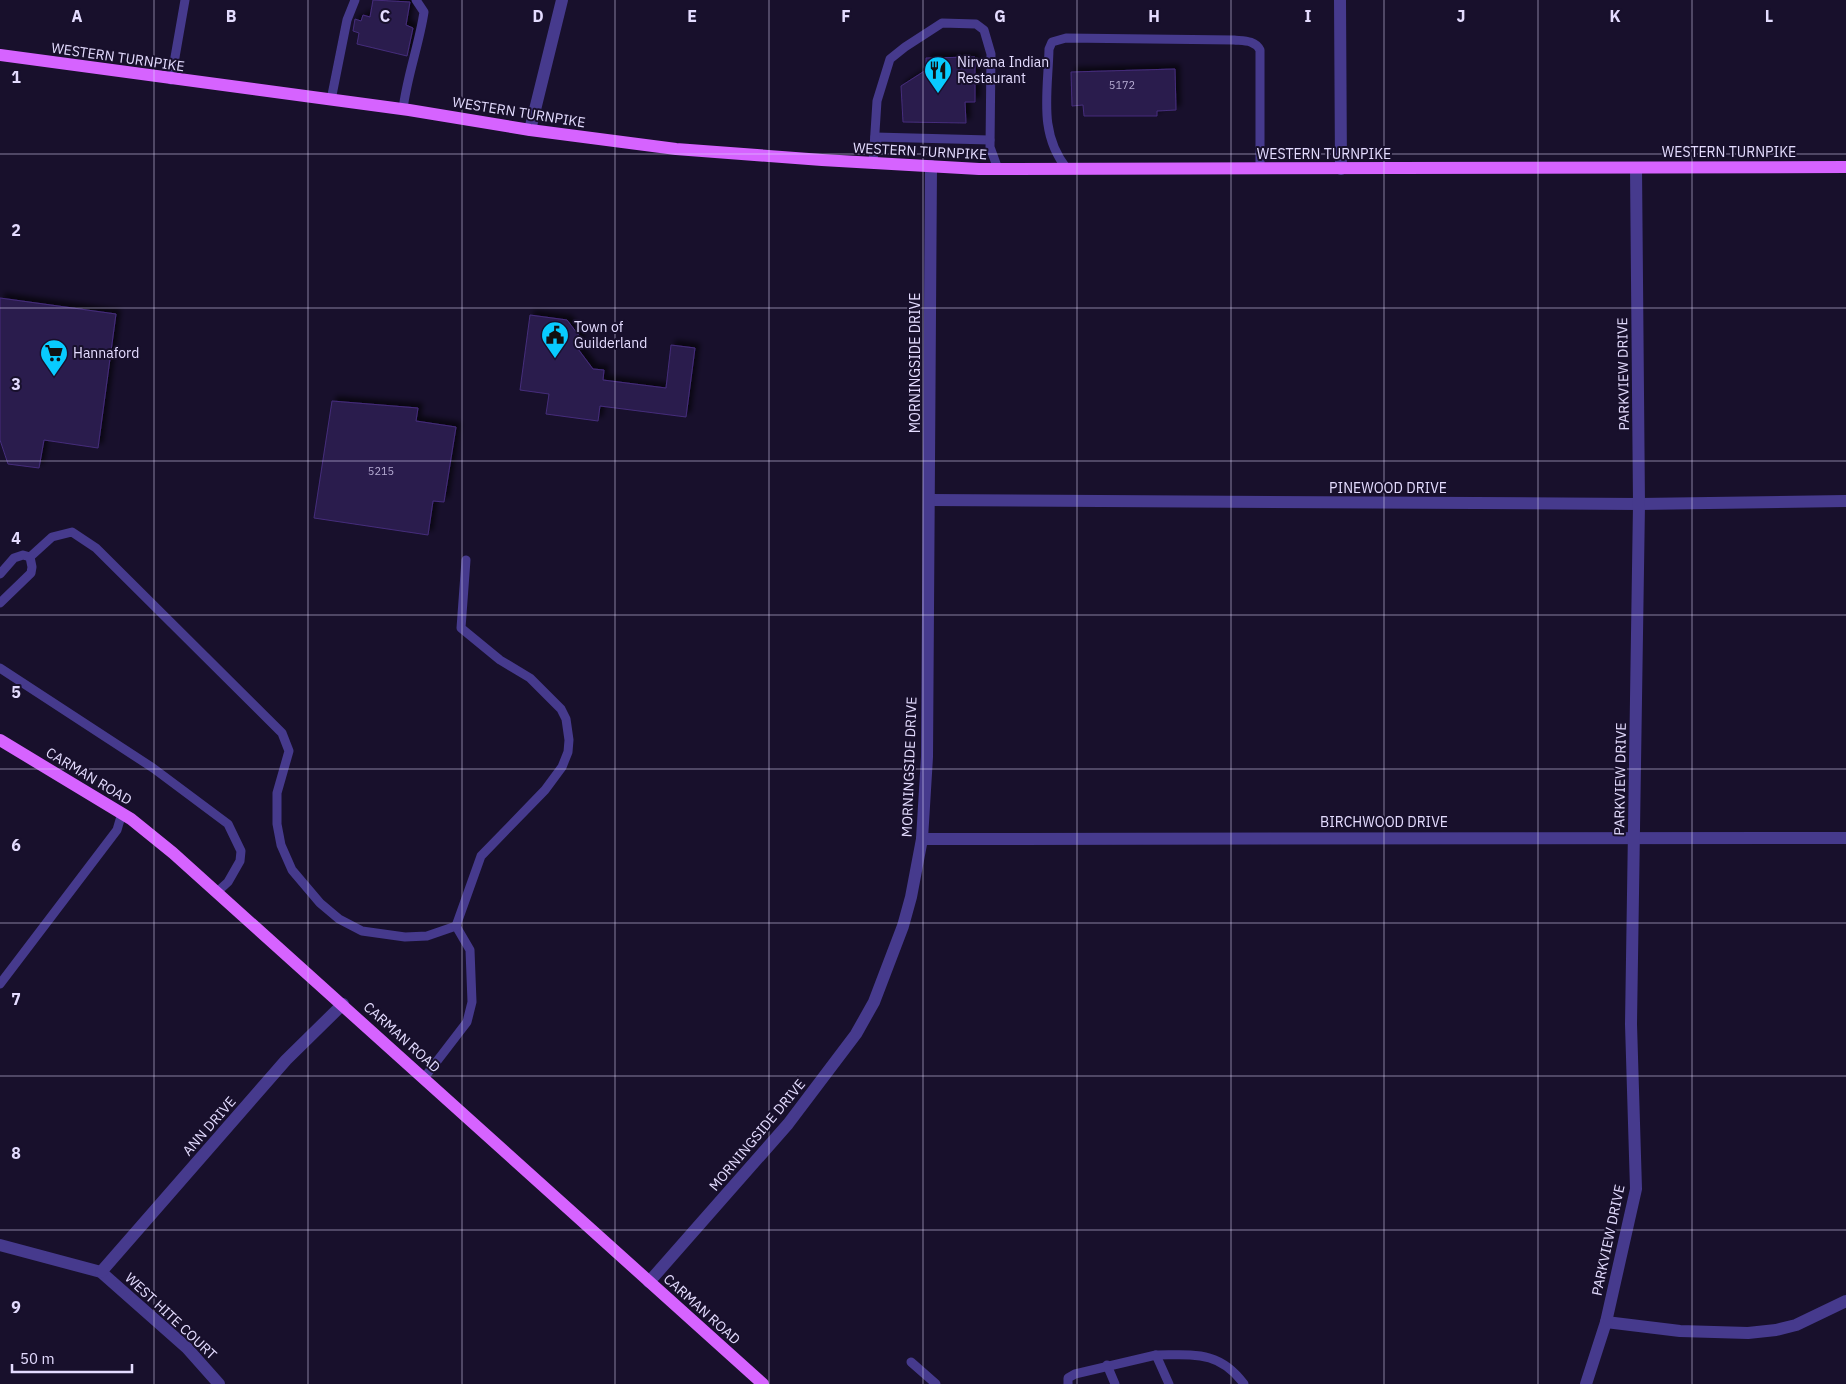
<svg xmlns="http://www.w3.org/2000/svg" width="1846" height="1384" font-family="'IBM Plex Sans',sans-serif">
  <defs>
    <filter id="shadow"><feDropShadow dx="4.5" dy="-4.5" stdDeviation="2.5" flood-color="#0009"/></filter>
  </defs>
  <rect width="100%" height="100%" fill="#18102c"/>
  <g fill="#2b1c4e" stroke="#452d7b" filter="url(#shadow)">
    <path d="M373,0l37,2 -4,23 7,3 -6,28 -50,-12 2,-11 -6,-2 2,-12 6,2 2,-6 7,2z"/>
    <path d="M975,57v45h-10l1,21 -63,-1 -2,-36 25,-16v-12z"/>
    <path d="M1175,69l1,41 -19,1v5h-73l-1,-11 -11,1 -1,-34z"/>
    <path d="M0,298l116,16 -18,134 -54,-8 -5,28 -31,-4 -8,-24z"/>
    <path d="M530,315l37,5 13,17 -2,12 15,20 11,1 -1,10 63,8 5,-43 24,3 -9,69 -86,-11 -2,15 -52,-7 3,-20 -29,-4z"/>
    <path d="M332,401l86,7 -2,13 40,6 -12,75 -11,-1 -5,34 -114,-17z"/>
  </g>
  <g fill="none" stroke-linecap="round" stroke-linejoin="round">
    <g stroke="#463a8d" stroke-width="9">
      <path d="M171,80l14,-80"/>
      <path d="M331,100l16,-80 8,-20"/>
      <path d="M403,109c4,-33 16,-64 21,-97l-8,-12"/>
      <path d="M877,141l-2,-4 115,3"/>
      <path d="M873,163l4,-62 13,-42 15,-12 37,-24 34,1 8,6 7,24 -1,93 8,22"/>
      <path d="M1067,169c-29,-36 -19,-76 -18,-120l3,-7 14,-4 168,2c10,1 21,0 26,10v119"/>
      <path d="M30,557l22,-20 20,-5 24,16 186,185 7,18 -12,42v31l4,21 11,25 28,33 19,16 23,12 43,6 22,-1 29,-10 14,24 2,52 -5,20 -43,56"/>
      <path d="M0,574l14,-16 9,-3 7,2 2,10 -1,6 -31,30"/>
      <path d="M0,668l153,100 75,56 13,27 -1,10 -12,21 -11,10"/>
      <path d="M456,926l25,-70 64,-66 17,-23 6,-15 1,-12 -3,-21 -5,-10 -31,-31 -30,-18 -39,-32 5,-68"/>
      <path d="M0,984l117,-154 5,-17"/>
      <path d="M1156,1355c37,0 63,-5 88,29"/>
      <path d="M911,1362l25,22"/>
      <path d="M1107,1365l8,19"/>
      <path d="M1068,1384v-6l7,-4 81,-19 13,29"/>
    </g>
    <g stroke="#463a8d" stroke-width="12">
      <path d="M1340,0l1,169"/>
      <path d="M530,130l32,-130"/>
      <path d="M930,500l709,4 207,-3"/>
      <path d="M922,839l924,-1"/>
      <path d="M0,1245l101,27 86,76 32,36"/>
      <path d="M101,1272l185,-212 57,-56"/>
      <path d="M649,1282l139,-158 68,-90 18,-32 29,-76 8,-29 11,-58 5,-82 4,-591"/>
      <path d="M1606,1322l74,9 68,2 28,-3 20,-5 50,-24"/>
      <path d="M1586,1384l20,-62 30,-133 -5,-165 8,-520 -3,-336"/>
    </g>
    <g stroke="#d663ff" stroke-width="12">
      <path d="M0,55l409,55 121,20 146,19 146,11 157,9 867,-2"/>
      <path d="M0,740l131,79 42,34 590,531"/>
    </g>
  </g>
  <path fill="none" stroke="#e4dcff" stroke-width="1" stroke-opacity="0.55" d="M154,0v1384M308,0v1384M462,0v1384M615,0v1384M769,0v1384M923,0v1384M1077,0v1384M1231,0v1384M1384,0v1384M1538,0v1384M1692,0v1384M0,154h1846M0,308h1846M0,461h1846M0,615h1846M0,769h1846M0,923h1846M0,1076h1846M0,1230h1846"/>
  <defs>
    <g id="restaurant-pin" transform="scale(1.4375)"><path d="M0 17L-7.5 6A9.5 9.5 0 1 1 7.5 6Z" fill="#08cbff" stroke="#18102c"/><path d="M-5-6h1v4h1v-4h1v4h1v-4h1v5L-1.5 .5V6h-2V.5L-5-1ZM5-6V6H3V1.5H1.5Q1.5-4 5-6Z" fill="#111"/></g>
    <g id="civic-pin" transform="scale(1.4375)"><path d="M0 17L-7.5 6A9.5 9.5 0 1 1 7.5 6Z" fill="#08cbff" stroke="#18102c"/><path d="M-.6-6.5H3V-4.5H.6V-3L4-1V1h2V6H-6V1h2V-1L-.6-3ZM-1.2 2.5V6h2.4V2.5Z" fill="#111"/></g>
    <g id="supermarket-pin" transform="scale(1.4375)"><path d="M0 17L-7.5 6A9.5 9.5 0 1 1 7.5 6Z" fill="#08cbff" stroke="#18102c"/><path d="M-6-5.5h2.5l.6 2H6L4.5 2H-2.5L-4.4-4H-6ZM-1.5 3.2a1.3 1.3 0 1 0 .1 0ZM3 3.2a1.3 1.3 0 1 0 .1 0Z" fill="#111"/></g>
  </defs>
  <g fill-rule="evenodd">
    <use href="#restaurant-pin" x="938" y="70"/>
    <use href="#civic-pin" x="555" y="335"/>
    <use href="#supermarket-pin" x="54" y="353"/>
  </g>
  <g text-anchor="middle" dominant-baseline="central" stroke-width="4" stroke-linejoin="round" paint-order="stroke">
    <g font-size="11" fill="#b6acd3">
      <text x="1122" y="85">5172</text>
      <text x="381" y="471">5215</text>
    </g>
    <g font-size="14" fill="#e4dcff" stroke="#18102c">
      <text transform="translate(118 57) rotate(8)">WESTERN TURNPIKE</text>
      <text transform="translate(519 112) rotate(9)">WESTERN TURNPIKE</text>
      <text transform="translate(920 151) rotate(3)">WESTERN TURNPIKE</text>
      <text x="1729" y="152">WESTERN TURNPIKE</text>
      <text x="1324" y="154">WESTERN TURNPIKE</text>
      <text transform="translate(915 363) rotate(-90)">MORNINGSIDE DRIVE</text>
      <text transform="translate(1623 374) rotate(-91)">PARKVIEW DRIVE</text>
      <text x="1388" y="488">PINEWOOD DRIVE</text>
      <text transform="translate(909 767) rotate(-88)">MORNINGSIDE DRIVE</text>
      <text transform="translate(89 776) rotate(31)">CARMAN ROAD</text>
      <text transform="translate(1620 779) rotate(-89)">PARKVIEW DRIVE</text>
      <text x="1384" y="822">BIRCHWOOD DRIVE</text>
      <text transform="translate(402 1037) rotate(42)">CARMAN ROAD</text>
      <text transform="translate(209 1126) rotate(-49)">ANN DRIVE</text>
      <text transform="translate(757 1135) rotate(-50)">MORNINGSIDE DRIVE</text>
      <text transform="translate(1608 1240) rotate(-78)">PARKVIEW DRIVE</text>
      <text transform="translate(702 1309) rotate(42)">CARMAN ROAD</text>
      <text transform="translate(171 1316) rotate(43)">WEST HITE COURT</text>
    </g>
    <g font-size="14" fill="#e4dcff" stroke="#18102c" text-anchor="start">
      <text x="957" y="62">Nirvana Indian<tspan x="957" dy="16">Restaurant</tspan></text>
      <text x="574" y="327">Town of<tspan x="574" dy="16">Guilderland</tspan></text>
      <text x="73" y="353">Hannaford</text>
    </g>
  </g>
  <g font-size="16" text-anchor="middle" font-weight="bold" fill="#e4dcff" stroke="#18102c" stroke-width="4" stroke-linejoin="round" paint-order="stroke">
    <text x="77" y="22">A</text>
    <text x="231" y="22">B</text>
    <text x="385" y="22">C</text>
    <text x="538" y="22">D</text>
    <text x="692" y="22">E</text>
    <text x="846" y="22">F</text>
    <text x="1000" y="22">G</text>
    <text x="1154" y="22">H</text>
    <text x="1308" y="22">I</text>
    <text x="1461" y="22">J</text>
    <text x="1615" y="22">K</text>
    <text x="1769" y="22">L</text>
    <text x="16" y="83">1</text>
    <text x="16" y="236">2</text>
    <text x="16" y="390">3</text>
    <text x="16" y="544">4</text>
    <text x="16" y="698">5</text>
    <text x="16" y="851">6</text>
    <text x="16" y="1005">7</text>
    <text x="16" y="1159">8</text>
    <text x="16" y="1313">9</text>
  </g>
  <path d="M12 1364v8h120v-8" fill="none" stroke="#e4dcff" stroke-width="2.5"/>
  <text x="20" y="1364" font-size="15" fill="#e4dcff" stroke="#18102c" stroke-width="4" paint-order="stroke">50 m</text>
</svg>
